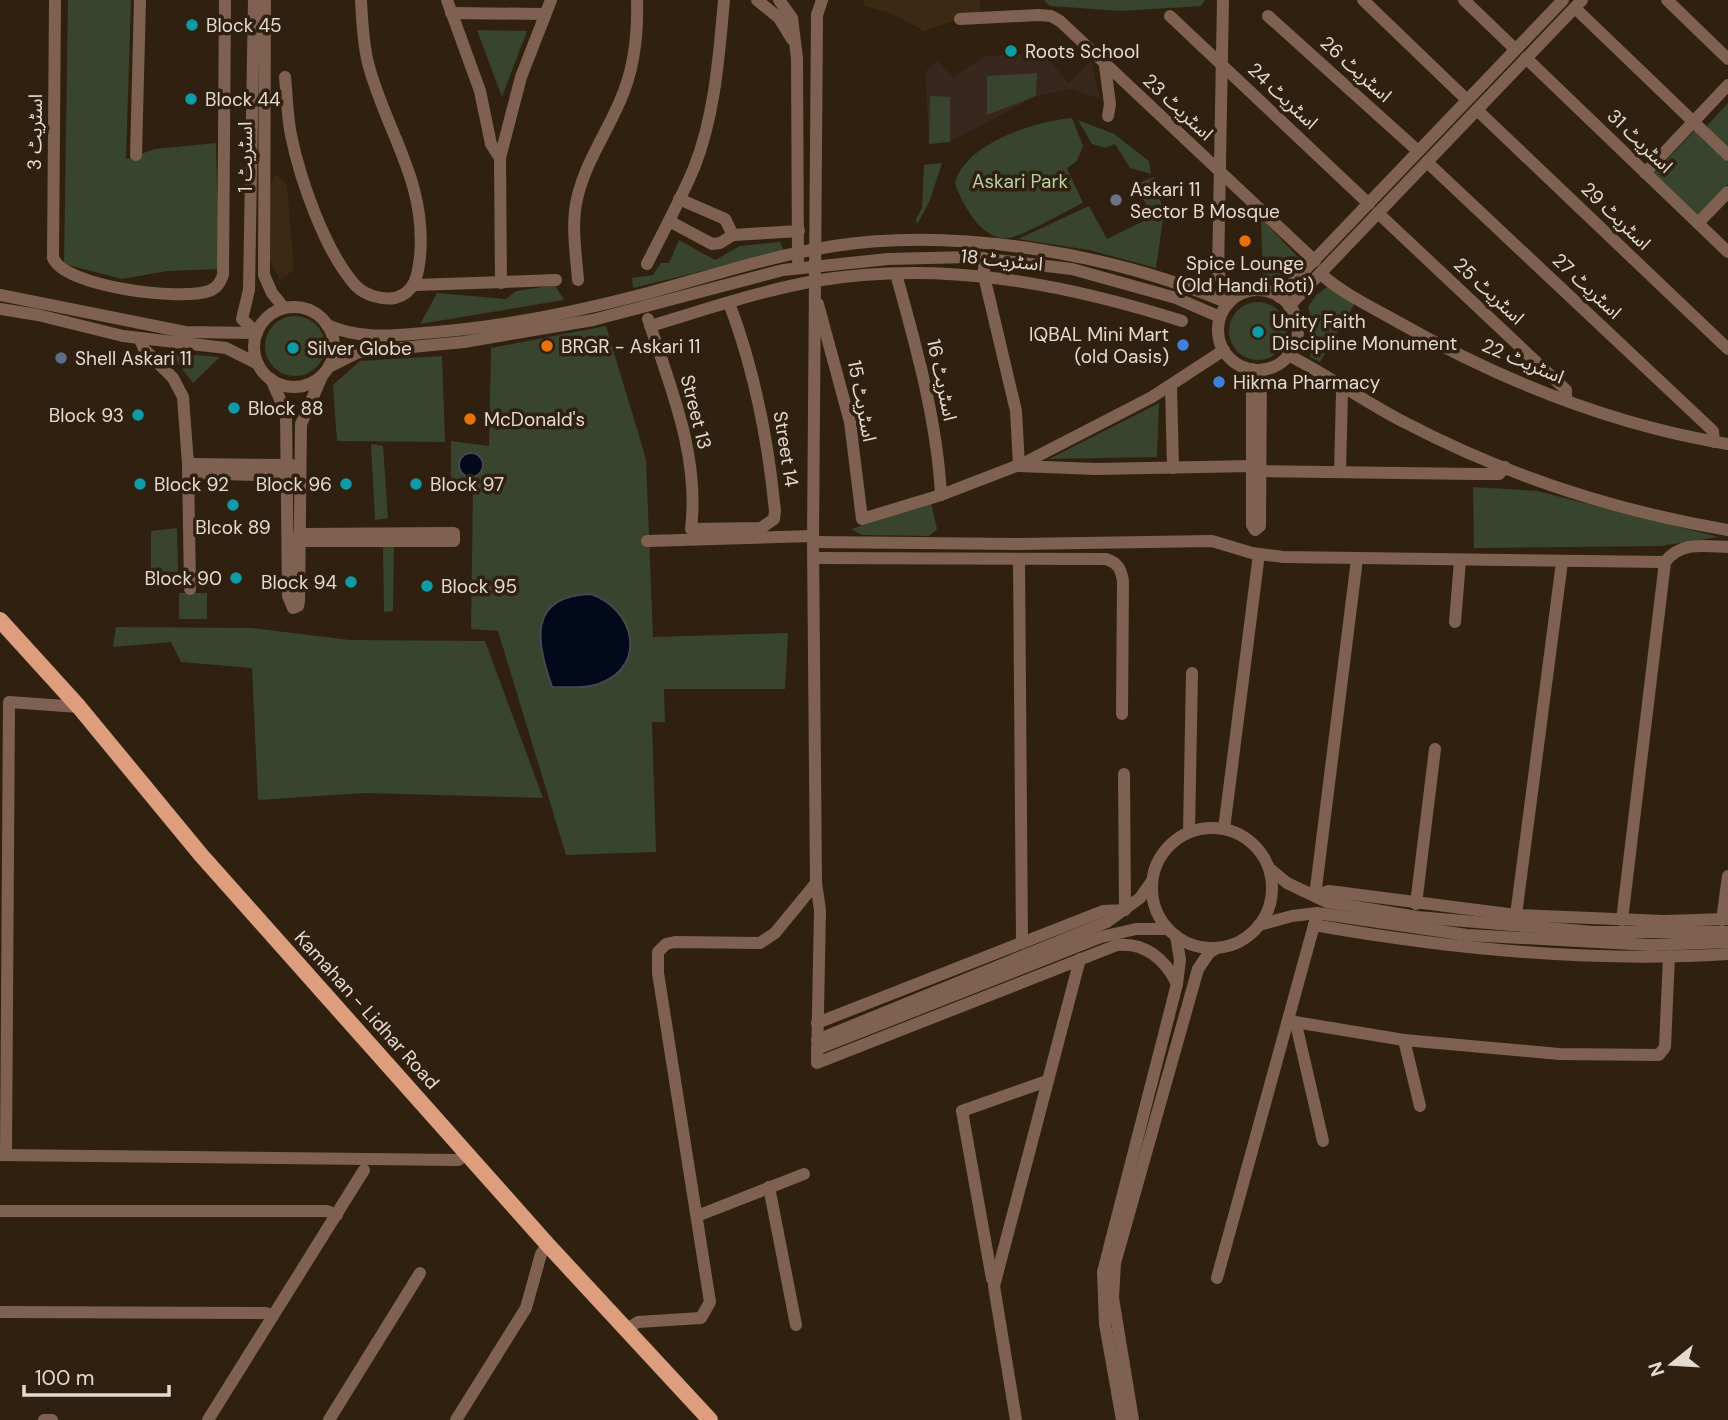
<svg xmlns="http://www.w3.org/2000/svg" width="1728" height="1420" font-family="'DM Sans','Noto Sans Arabic',sans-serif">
  <rect width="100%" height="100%" fill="#2f2010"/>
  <g fill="#3c2913">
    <path d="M864,0h116v12l-56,19 -36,-19 -24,-6z"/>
    <path d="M275,174l12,10 7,86 -14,10 -12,-24 1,-65z"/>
  </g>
  <path fill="#37271d" d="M1042,53l27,30 22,-23 9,39 -29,-10 -35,7 -86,46 -21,2 -4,-72 12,-11 17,16 31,-21z"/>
  <g fill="#38442d">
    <path d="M68,0h63l-5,159 29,-10 61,-6 3,126 -52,2 -45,8 -58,-15z"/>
    <path d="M1044,0h161l-4,6 -80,5 -71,-5z"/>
    <path d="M477,30l50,1 -25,66z"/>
    <path d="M1037,73l-1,23 -49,19v-39z"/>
    <path d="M930,96l20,1v45l-21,2z"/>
    <path d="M1728,103v51l-25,-24z"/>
    <path d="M1072,118l11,28 -6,15 -10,7 16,35c-16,7 -59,33 -75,35 -26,3 -45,-33 -53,-54 8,-40 81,-63 117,-66z"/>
    <path d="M1078,120l36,14 35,27 2,13 -21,-6 -15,-24 -10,4 -13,-4z"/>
    <path d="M1695,130l33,32v22l-30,31 -44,-42z"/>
    <path d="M942,163l-12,37 -12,23 -3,-2 7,-13 2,-43z"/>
    <path d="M1154,177l10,36 -8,55 -67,-18 -71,-11 71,-33 18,33 45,-22 -16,-33z"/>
    <path d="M1261,218l40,42 -19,20h-19z"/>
    <path d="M679,240l36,20 25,-14 40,-4 4,9 -151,37 -1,-10 21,-3 8,-12h8z"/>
    <path d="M555,285l9,15 -144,24 17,-31 69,6 10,-8z"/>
    <path d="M1327,287l28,16 -35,59 -10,-5 4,-27 -6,-23 8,-12z"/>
    <circle cx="1258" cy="331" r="29"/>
    <circle cx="295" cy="346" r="30"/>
    <path d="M606,326l40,133 7,178 135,-4 -3,56h-121l1,33h-13l4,130 -90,3 -68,-224 -27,-2 2,-143 -22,-1v-44l38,5 2,-98z"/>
    <path d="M170,353l50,4 -27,26z"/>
    <path d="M442,356l3,86 -108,-1 -4,-56 27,-24z"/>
    <path d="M1159,403l-2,54 -108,2z"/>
    <path d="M371,444l12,2 5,72 -13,2z"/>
    <path d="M1473,487l64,4 182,46 -58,9 -187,2z"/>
    <path d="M931,502l6,27 -8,7 -67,-1 -11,-6z"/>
    <path d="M177,528l1,44 -27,-1v-40z"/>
    <path d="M383,547h11l-1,64 -9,1z"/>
    <rect x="179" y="593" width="28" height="26"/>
    <path d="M116,627l135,1 99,12 135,1 58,157 -179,-5 -106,7 -6,-132 -71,-6 -10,-20 -58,5z"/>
  </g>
  <g fill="#02091b" stroke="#464851" stroke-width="2">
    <circle cx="471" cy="465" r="12"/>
    <path d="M591,594c43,15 57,70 10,89 -15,6 -33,4 -49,4 -15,-44 -26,-91 39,-93z"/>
  </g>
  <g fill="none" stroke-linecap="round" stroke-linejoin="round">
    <g stroke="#7f6151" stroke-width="12">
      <path d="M55,0l-2,258c12,29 127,43 156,33 8,-3 11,-8 14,-16l2,-275"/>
      <path d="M254,0l-5,290 -7,29 15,14"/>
      <path d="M265,0l-1,275 8,18 12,15"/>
      <path d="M447,0l33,91 11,53 9,14"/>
      <path d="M757,0l22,18 13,21"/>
      <path d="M779,0l13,18 5,40 1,203"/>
      <path d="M1223,0l-5,273 14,26"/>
      <path d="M1363,0l104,100"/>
      <path d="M1464,0l51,49"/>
      <path d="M1667,0l61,59"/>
      <path d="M1575,8l153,147"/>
      <path d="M451,13l94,1"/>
      <path d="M1170,16l199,188"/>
      <path d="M1268,16l150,135"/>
      <path d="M960,19l79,-4 12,1 9,5 255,240"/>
      <path d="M1526,58l202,194"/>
      <path d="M1105,66l5,38 -2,12"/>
      <path d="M285,77c2,19 2,39 6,58 9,44 34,117 65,151 9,9 25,14 39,12 20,-5 23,-23 25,-41 7,-76 -34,-125 -52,-194 -5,-20 -6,-42 -7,-63"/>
      <path d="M1477,110l251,239"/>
      <path d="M136,155l4,-155"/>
      <path d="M1427,162l286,269 1,11"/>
      <path d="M1645,173l83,-88"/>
      <path d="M1378,213l188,177v10"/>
      <path d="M669,221l43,23 8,-1 13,-8 -8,-16 -46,-20"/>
      <path d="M1698,223l30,-31"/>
      <path d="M733,235l66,-4"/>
      <path d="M984,258v18l32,135 3,55 77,3 157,-3 8,5 214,3h24l6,-7"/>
      <path d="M647,264c16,-32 33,-63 47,-96 21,-53 25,-112 30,-168"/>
      <path d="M896,274c20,72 41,146 45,221"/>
      <path d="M1321,274c22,20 51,33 77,48 102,58 214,103 330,122"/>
      <path d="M578,280c-2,-26 -7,-55 -1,-81 8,-36 29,-65 43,-98 14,-31 18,-68 17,-101"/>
      <path d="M501,283l-1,-125 21,-81 30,-77"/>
      <path d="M415,285l141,-5"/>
      <circle cx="1258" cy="330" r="40"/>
      <path d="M0,295l185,37 72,1"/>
      <path d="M1279,297l284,-297"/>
      <path d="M818,304l32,118 12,97 79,-24 83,-32 128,-66 72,-47"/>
      <path d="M1289,306l293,-306"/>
      <circle cx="294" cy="347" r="40"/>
      <path d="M0,309l38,6 85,21 103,12 32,16"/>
      <path d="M648,319c22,67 52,137 43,210l70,-1 13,-9 1,-8c-7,-72 -20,-140 -46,-208"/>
      <path d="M327,325c36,16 71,10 109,7 70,-6 140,-20 208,-38 64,-17 125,-38 190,-48 122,-19 281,8 394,57"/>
      <path d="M650,326c54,-16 109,-35 165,-45 125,-21 248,2 367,40"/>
      <path d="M140,339l4,10 29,29 10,19 5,67 2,125"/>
      <path d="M1288,355c40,20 77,47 116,67 101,53 212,89 324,108"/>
      <path d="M329,367l30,-15 105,-10 129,-22 190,-50 105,-11 82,-2 102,12 104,29 44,19"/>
      <path d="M1252,369v156l3,5 5,-4 1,-156"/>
      <path d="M271,379l15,34 2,183 5,12 5,-2 1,-5 2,-177 21,-48"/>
      <path d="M1171,386l2,82"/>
      <path d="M188,464l104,1"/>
      <path d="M1340,472l2,-79 4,-5"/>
      <path d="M189,473l104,3"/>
      <path d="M292,541h162v-8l-155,1"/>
      <path d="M647,541l166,-5"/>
      <path d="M813,542l204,2 195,-3 40,12 31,4 382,5c16,-21 39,-16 63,-15"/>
      <path d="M814,558l292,1c12,4 15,10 17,22l-1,133"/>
      <path d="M1019,559l3,384"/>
      <path d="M1357,559l-42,337 14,-5 187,24 46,-353"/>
      <path d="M1455,622l5,-61"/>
      <circle cx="1212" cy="888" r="60"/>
      <path d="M1224,829l35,-275"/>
      <path d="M1189,832l3,-159"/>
      <path d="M1269,868l18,15 40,19 90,15 177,15h134"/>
      <path d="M816,883l4,27 -3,153 300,-118c28,-3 48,14 60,39"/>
      <path d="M1416,904l19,-155"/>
      <path d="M1516,915l148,6 64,-2"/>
      <path d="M1622,920l43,-358"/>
      <path d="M1722,920l6,-44"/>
      <path d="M1259,925l33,-9 25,-3 150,22 184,10 77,-3"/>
      <path d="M1314,925c136,24 276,38 414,29"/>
      <path d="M1289,1021l115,19 155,14 100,1 6,-8 4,-91"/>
      <path d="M817,1023l286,-112 22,-1 -1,-136"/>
      <path d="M1296,1024l27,117"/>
      <path d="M817,1040l290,-118 33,-24 12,-17"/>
      <path d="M1404,1040l16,66"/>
      <path d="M817,1049l284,-112 35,-8h32"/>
      <path d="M0,1155l458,5 9,-6"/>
      <path d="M6,1155l3,-453 70,5"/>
      <path d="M769,1187l27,138"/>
      <path d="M0,1211h327l10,4"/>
      <path d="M697,1216l107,-42"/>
      <path d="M1217,1278l99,-360"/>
      <path d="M992,1279l-30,-168 85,-30"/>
      <path d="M0,1312l266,1 7,3"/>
      <path d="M625,1330l13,-8 63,-4 9,-16 -52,-329v-21l8,-8 9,-2 85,1 15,-10 41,-50 -3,-341 4,-527 5,-15"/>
      <path d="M44,1420h8"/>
      <path d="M208,1420l156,-250"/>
      <path d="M329,1420l91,-147"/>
      <path d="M456,1420l70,-112 15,-54 7,-9"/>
      <path d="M1016,1420l-22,-134 86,-327"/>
      <path d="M1122,1420l-17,-96 -2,-52 74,-288 3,-24 -4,-24"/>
      <path d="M1133,1420l-20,-122 2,-35 83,-294 11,-16 8,-5"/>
    </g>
    <path stroke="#dc9e7d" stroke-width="16" d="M0,620l79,87 122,148 347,390 162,175"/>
  </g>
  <g fill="#0f9aa8" stroke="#2f2010" stroke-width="2.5">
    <circle cx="192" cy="25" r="7"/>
    <circle cx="1011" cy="51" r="7"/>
    <circle cx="191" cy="99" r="7"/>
    <circle cx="1258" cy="332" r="7"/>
    <circle cx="293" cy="348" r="7"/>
    <circle cx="234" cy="408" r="7"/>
    <circle cx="138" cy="415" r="7"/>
    <circle cx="140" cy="484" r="7"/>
    <circle cx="346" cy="484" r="7"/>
    <circle cx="416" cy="484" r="7"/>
    <circle cx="233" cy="505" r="7"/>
    <circle cx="236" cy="578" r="7"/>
    <circle cx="351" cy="582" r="7"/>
    <circle cx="427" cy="586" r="7"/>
  </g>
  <circle fill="#6b7280" stroke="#2f2010" stroke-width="2.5" cx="1116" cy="200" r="7"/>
  <g fill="#e8710a" stroke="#2f2010" stroke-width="2.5">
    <circle cx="1245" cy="241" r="7"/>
    <circle cx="547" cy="346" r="7"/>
    <circle cx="470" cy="419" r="7"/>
  </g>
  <g fill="#3f7fe0" stroke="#2f2010" stroke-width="2.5">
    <circle cx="1183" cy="345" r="7"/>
    <circle cx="1219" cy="382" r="7"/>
  </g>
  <circle fill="#5c6f8a" stroke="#2f2010" stroke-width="2.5" cx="61" cy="358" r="7"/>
  <g text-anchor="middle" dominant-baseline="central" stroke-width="7" stroke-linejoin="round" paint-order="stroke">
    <g font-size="19" fill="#e4dad0" stroke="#2f2010" text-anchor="start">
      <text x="206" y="25">Block 45</text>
      <text x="1025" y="51">Roots School</text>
      <text x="205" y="99">Block 44</text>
      <text x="1130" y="189">Askari 11<tspan x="1130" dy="22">Sector B Mosque</tspan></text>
      <text x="1245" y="263" text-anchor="middle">Spice Lounge<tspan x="1245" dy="22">(Old Handi Roti)</tspan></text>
      <text x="1272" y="321">Unity Faith<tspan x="1272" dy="22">Discipline Monument</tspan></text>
      <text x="1169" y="334" text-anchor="end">IQBAL Mini Mart<tspan x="1169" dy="22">(old Oasis)</tspan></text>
      <text x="561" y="346">BRGR - Askari 11</text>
      <text x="307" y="348">Silver Globe</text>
      <text x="75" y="358">Shell Askari 11</text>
      <text x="1233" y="382">Hikma Pharmacy</text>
      <text x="248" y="408">Block 88</text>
      <text x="124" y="415" text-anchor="end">Block 93</text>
      <text x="484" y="419">McDonald's</text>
      <text x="154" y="484">Block 92</text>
      <text x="332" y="484" text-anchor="end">Block 96</text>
      <text x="430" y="484">Block 97</text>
      <text x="233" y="527" text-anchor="middle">Blcok 89</text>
      <text x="222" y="578" text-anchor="end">Block 90</text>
      <text x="337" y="582" text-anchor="end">Block 94</text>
      <text x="441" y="586">Block 95</text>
    </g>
    <g font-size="19" fill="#e4dad0" stroke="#2f2010">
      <text transform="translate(1356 69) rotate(42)">اسٹریٹ 26</text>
      <text transform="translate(1283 96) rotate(43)">اسٹریٹ 24</text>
      <text transform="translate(1178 107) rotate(43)">اسٹریٹ 23</text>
      <text transform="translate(35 132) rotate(-89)">اسٹریٹ 3</text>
      <text transform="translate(1640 141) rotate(44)">اسٹریٹ 31</text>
      <text transform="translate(245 157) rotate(-90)">اسٹریٹ 1</text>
      <text transform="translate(1616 216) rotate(44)">اسٹریٹ 29</text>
      <text transform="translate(1002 260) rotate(6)">اسٹریٹ 18</text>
      <text transform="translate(1587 286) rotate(43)">اسٹریٹ 27</text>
      <text transform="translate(1489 291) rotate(43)">اسٹریٹ 25</text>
      <text transform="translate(1523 361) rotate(23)">اسٹریٹ 22</text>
      <text transform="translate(942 380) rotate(78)">اسٹریٹ 16</text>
      <text transform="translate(862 401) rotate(79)">اسٹریٹ 15</text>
      <text transform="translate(696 412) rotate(76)">Street 13</text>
      <text transform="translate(786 449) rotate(81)">Street 14</text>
      <text transform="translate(367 1010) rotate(48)">Kamahan - Lidhar Road</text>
    </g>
    <g font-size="19" fill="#b8d3a2" stroke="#2f2010">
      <text x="1020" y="181">Askari Park</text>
    </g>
  </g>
  <g transform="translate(1672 1364) rotate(252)" stroke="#2f2010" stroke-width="5" paint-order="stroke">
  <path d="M0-5L12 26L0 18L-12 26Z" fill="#e4dad0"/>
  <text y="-10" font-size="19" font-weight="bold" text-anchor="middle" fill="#e4dad0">N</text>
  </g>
  <path d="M24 1385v10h145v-10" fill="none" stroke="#e4dad0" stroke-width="3.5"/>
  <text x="35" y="1385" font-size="21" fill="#e4dad0" stroke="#2f2010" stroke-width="5" paint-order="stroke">100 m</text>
</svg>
